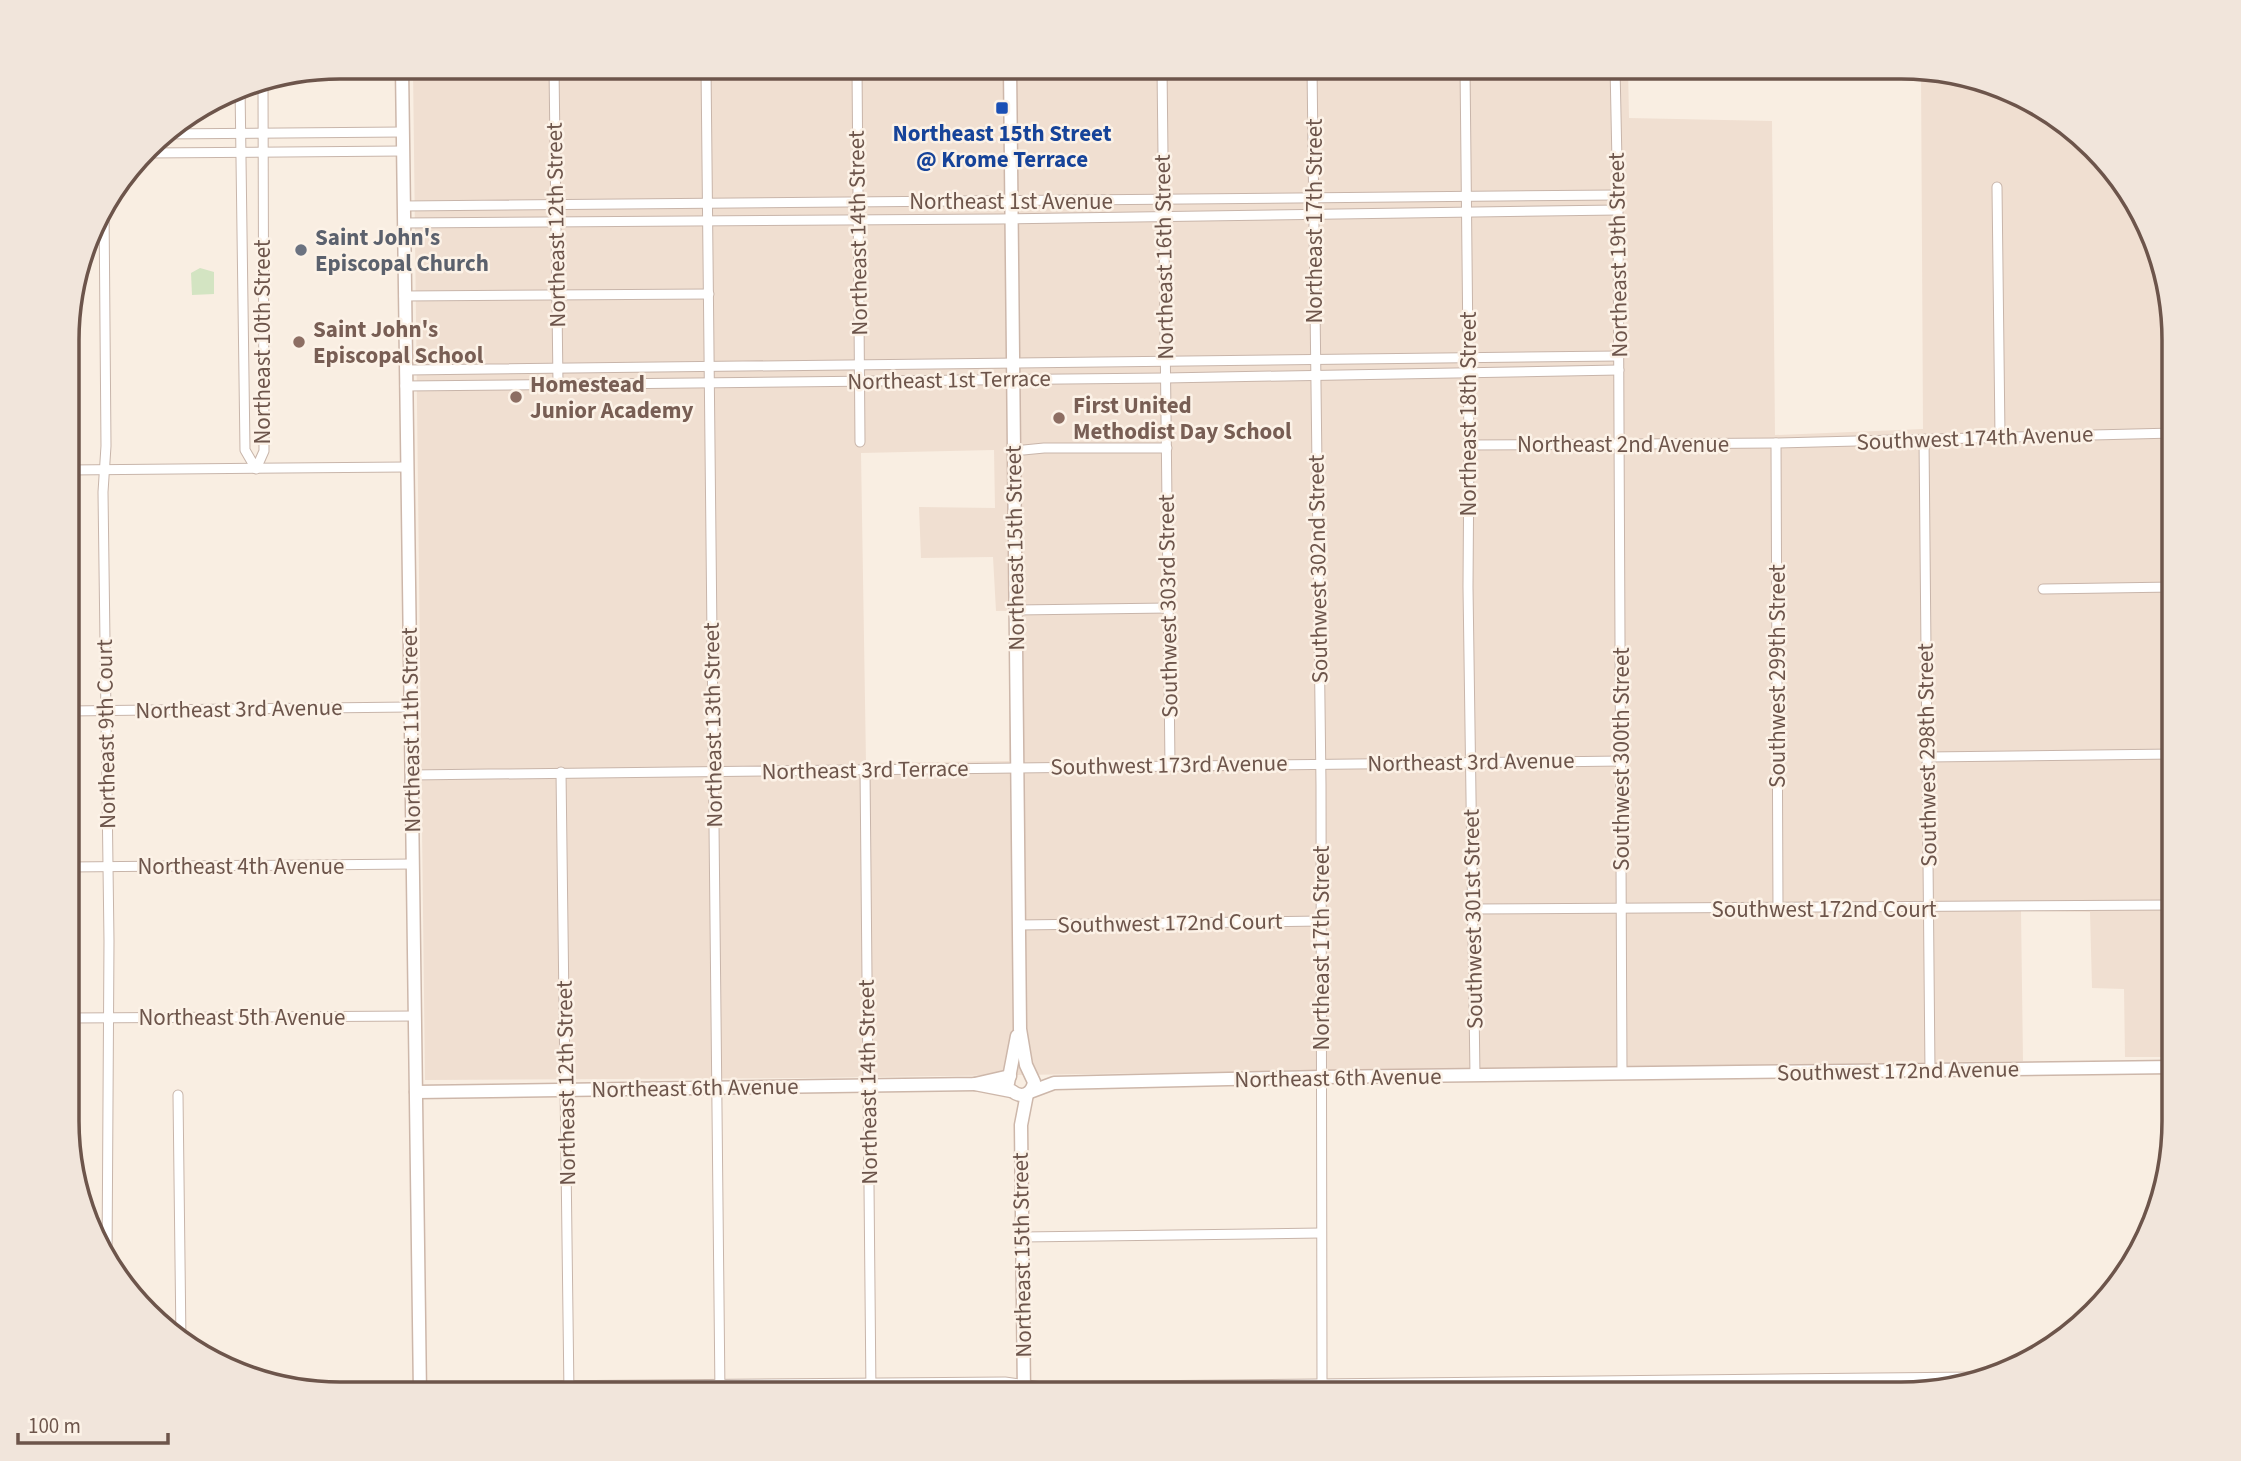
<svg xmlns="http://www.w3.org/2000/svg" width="2241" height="1461" font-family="'Source Sans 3',sans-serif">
  <rect width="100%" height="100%" fill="#f9eee2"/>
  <path fill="#f0dfd1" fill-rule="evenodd" d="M413,67h1215l1,51 143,3 3,314 148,-6 -2,-359 68,11 65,32 84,90 36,119v735h-49l-1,-68 -32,-1 -2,-76 -69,-1 2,150 -1223,17 -375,2zM994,450l1,58 -76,-1 2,51 72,-1 3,54h13v150l-143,2 -5,-310z"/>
  <path fill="#d3e4c2" d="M200,268l14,4v22l-22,1 -1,-22z"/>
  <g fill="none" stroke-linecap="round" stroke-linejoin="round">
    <g stroke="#c8b5aa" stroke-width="11">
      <g id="street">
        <path d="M554,67l4,317"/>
        <path d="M706,67l14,1327"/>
        <path d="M857,67l3,375"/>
        <path d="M1162,67l8,698"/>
        <path d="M1312,67l9,718 1,599"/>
        <path d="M1465,67l4,378 -1,142 7,489"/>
        <path d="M1615,67l3,143 4,864"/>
        <path d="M402,69l223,-2"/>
        <path d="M240,86l5,364 11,19 8,-18 -1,-369"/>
        <path d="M160,134l243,-2"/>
        <path d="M145,153l258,-2"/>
        <path d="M1997,187l3,249"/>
        <path d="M104,206l2,240 -3,46 6,449 -2,321"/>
        <path d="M404,206l1214,-11"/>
        <path d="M404,223l595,-4 619,-9"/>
        <path d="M404,296l305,-2"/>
        <path d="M406,370l1213,-14"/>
        <path d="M405,386l760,-8 454,-8"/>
        <path d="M1924,439l6,632"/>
        <path d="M1776,443l2,466"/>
        <path d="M1469,445l307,-2 398,-10"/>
        <path d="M1014,451l30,-3h123"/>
        <path d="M69,470l337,-3"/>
        <path d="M2043,589l131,-2"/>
        <path d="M1015,610l154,-2"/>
        <path d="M69,711l341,-4"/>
        <path d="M1927,757l247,-3"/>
        <path d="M865,769l6,625"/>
        <path d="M561,772l8,622"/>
        <path d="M411,775l1211,-14"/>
        <path d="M69,867l344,-3"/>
        <path d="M1473,909l701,-4"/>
        <path d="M1019,925l302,-4"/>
        <path d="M69,1018l346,-2"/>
        <path d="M178,1095l3,247"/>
        <path d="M1022,1237l299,-4"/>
        <path d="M420,1387l585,-5 37,5 933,-10"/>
        <path d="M1631,1394v-12"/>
      </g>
    </g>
    <g stroke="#cdb7aa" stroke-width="15">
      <g id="secondary">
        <path d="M402,67l18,1327"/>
        <path d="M1010,67l10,962 6,36 8,17c-2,12 -12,17 -22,9"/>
        <path d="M1008,1083l9,-47"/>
        <path d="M975,1084l36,7"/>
        <path d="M416,1092l559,-8 35,-8"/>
        <path d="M1030,1092l24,-9 266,-6 854,-10"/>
        <path d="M1024,1394l-3,-269 6,-31"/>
      </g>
    </g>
    <use href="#street" stroke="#fff" stroke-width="9"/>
    <use href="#secondary" stroke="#fff" stroke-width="12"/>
  </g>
  <rect fill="#1a4fb4" stroke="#fcf2e7" stroke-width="2.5" x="995" y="101" width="14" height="14" rx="3.5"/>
  <circle fill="#6b7280" stroke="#fcf2e7" stroke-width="2.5" cx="301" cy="250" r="7"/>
  <g fill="#8d6e63" stroke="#fcf2e7" stroke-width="2.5">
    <circle cx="299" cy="342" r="7"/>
    <circle cx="516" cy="397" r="7"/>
    <circle cx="1059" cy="418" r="7"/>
  </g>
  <g text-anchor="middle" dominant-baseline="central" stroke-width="5" stroke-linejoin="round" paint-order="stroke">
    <g font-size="23" font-weight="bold" fill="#164399" stroke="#fcf2e7">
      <text x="1002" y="133">Northeast 15th Street<tspan x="1002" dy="26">@ Krome Terrace</tspan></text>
    </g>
    <g font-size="23" fill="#6d554b" stroke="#fcf2e7">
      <text x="1011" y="201">Northeast 1st Avenue</text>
      <text transform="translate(1314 221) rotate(-90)">Northeast 17th Street</text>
      <text transform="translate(556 225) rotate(-91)">Northeast 12th Street</text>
      <text transform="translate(858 233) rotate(-91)">Northeast 14th Street</text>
      <text transform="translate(1618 255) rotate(-91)">Northeast 19th Street</text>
      <text transform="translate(1164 257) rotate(-91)">Northeast 16th Street</text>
      <text transform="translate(262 342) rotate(-90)">Northeast 10th Street</text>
      <text transform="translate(949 380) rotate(-1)">Northeast 1st Terrace</text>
      <text transform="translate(1468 414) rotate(-90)">Northeast 18th Street</text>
      <text transform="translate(1975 438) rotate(-2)">Southwest 174th Avenue</text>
      <text x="1623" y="444">Northeast 2nd Avenue</text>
      <text transform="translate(1015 548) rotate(-91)">Northeast 15th Street</text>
      <text transform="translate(1318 569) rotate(-91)">Southwest 302nd Street</text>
      <text transform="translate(1168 606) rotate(-91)">Southwest 303rd Street</text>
      <text transform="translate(1777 676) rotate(-90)">Southwest 299th Street</text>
      <text transform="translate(239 709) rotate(-1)">Northeast 3rd Avenue</text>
      <text transform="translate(713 725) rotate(-91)">Northeast 13th Street</text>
      <text transform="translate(411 730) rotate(-91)">Northeast 11th Street</text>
      <text transform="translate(106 734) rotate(-91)">Northeast 9th Court</text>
      <text transform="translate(1927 755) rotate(-91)">Southwest 298th Street</text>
      <text transform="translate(1621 759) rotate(-90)">Southwest 300th Street</text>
      <text transform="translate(1471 762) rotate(-1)">Northeast 3rd Avenue</text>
      <text transform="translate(1169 765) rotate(-1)">Southwest 173rd Avenue</text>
      <text transform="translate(865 770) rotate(-1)">Northeast 3rd Terrace</text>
      <text x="241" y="866">Northeast 4th Avenue</text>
      <text x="1824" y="909">Southwest 172nd Court</text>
      <text transform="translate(1473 919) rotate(-91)">Southwest 301st Street</text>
      <text transform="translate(1170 923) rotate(-1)">Southwest 172nd Court</text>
      <text transform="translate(1321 948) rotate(-90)">Northeast 17th Street</text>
      <text x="242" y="1017">Northeast 5th Avenue</text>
      <text transform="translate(1898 1071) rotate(-1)">Southwest 172nd Avenue</text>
      <text transform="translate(1338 1078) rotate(-1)">Northeast 6th Avenue</text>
      <text transform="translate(868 1082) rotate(-91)">Northeast 14th Street</text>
      <text transform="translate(566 1083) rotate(-91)">Northeast 12th Street</text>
      <text transform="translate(695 1088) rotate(-1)">Northeast 6th Avenue</text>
      <text transform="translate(1022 1255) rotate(-91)">Northeast 15th Street</text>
    </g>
    <g font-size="23" font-weight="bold" fill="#5b616d" stroke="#fcf2e7" text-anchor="start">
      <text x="315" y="237">Saint John's<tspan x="315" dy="26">Episcopal Church</tspan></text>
    </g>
    <g font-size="23" font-weight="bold" fill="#785e54" stroke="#fcf2e7" text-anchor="start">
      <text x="313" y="329">Saint John's<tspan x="313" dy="26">Episcopal School</tspan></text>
      <text x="530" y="384">Homestead<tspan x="530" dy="26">Junior Academy</tspan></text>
      <text x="1073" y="405">First United<tspan x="1073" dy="26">Methodist Day School</tspan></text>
    </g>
  </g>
  <path d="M0 0H2241V1461H0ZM340 79H1901A261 261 0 0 1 2162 340V1121A261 261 0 0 1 1901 1382H340A261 261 0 0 1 79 1121V340A261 261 0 0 1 340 79Z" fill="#f1e5db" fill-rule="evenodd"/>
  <path fill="none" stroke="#6d554b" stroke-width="3.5" d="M340 79H1901A261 261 0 0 1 2162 340V1121A261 261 0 0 1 1901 1382H340A261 261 0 0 1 79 1121V340A261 261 0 0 1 340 79Z"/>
  <path d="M18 1433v10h150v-10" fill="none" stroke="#6d554b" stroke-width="3.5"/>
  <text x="28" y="1433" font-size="21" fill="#6d554b" stroke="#fcf2e7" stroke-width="5" paint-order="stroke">100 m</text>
</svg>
